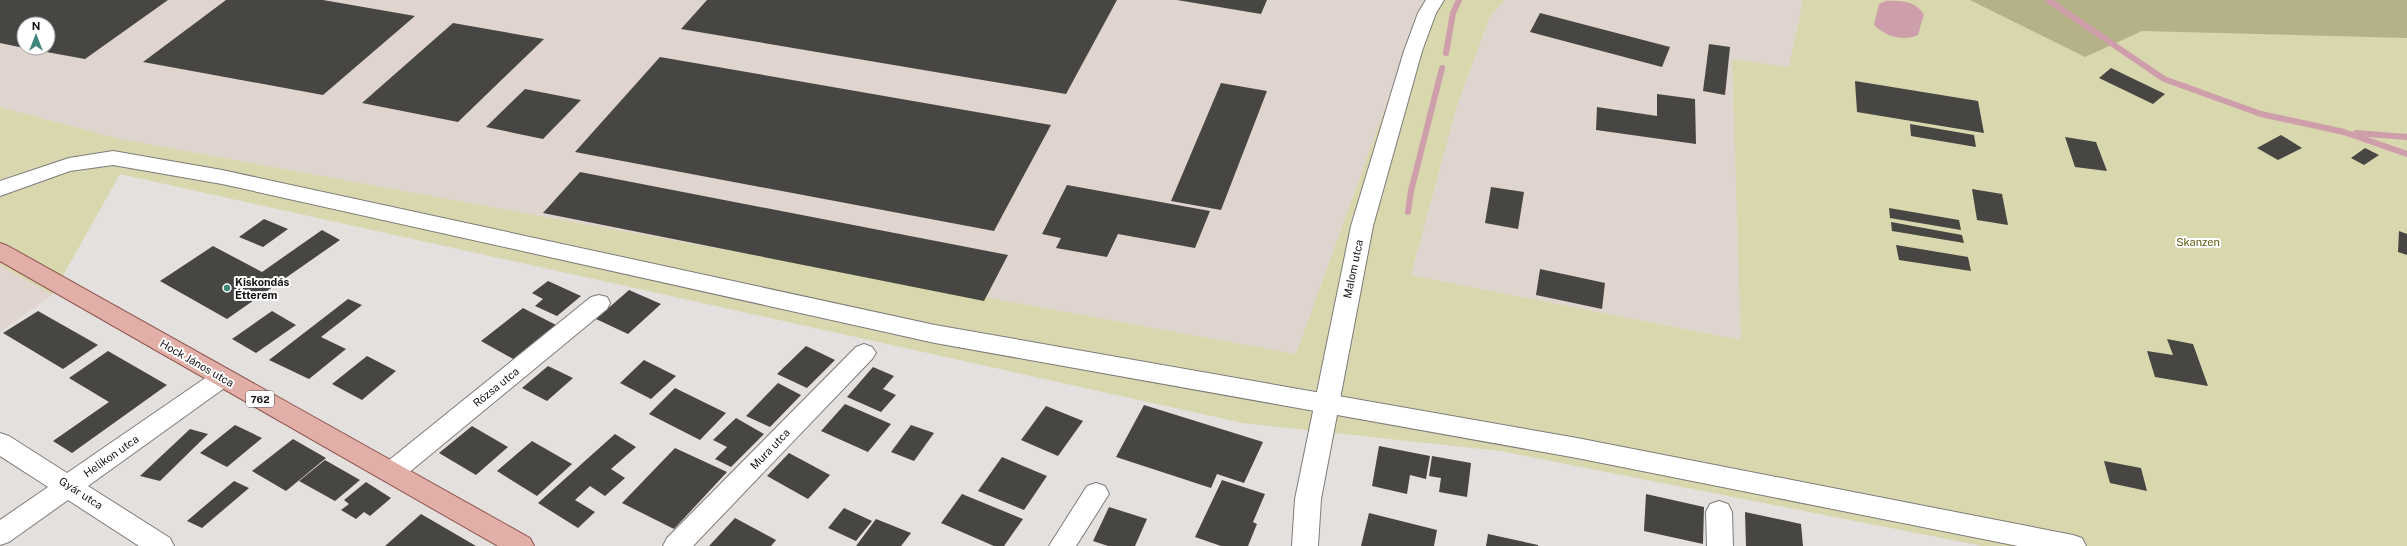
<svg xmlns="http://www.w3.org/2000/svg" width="2407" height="546" font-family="'Public Sans',sans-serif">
  <rect width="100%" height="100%" fill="#e4e0de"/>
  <g fill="#dfd4ce" fill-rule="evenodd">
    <path d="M0,0h1424l-128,354 -1176,-215 -120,-32zM24,24h24v24h-24z"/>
    <path d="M1505,0h298l-14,67 -57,-8 10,281 -331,-65 46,-169 33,-90z"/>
    <path d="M0,265l52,30 -52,37z"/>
  </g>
  <path fill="#d8d7ae" d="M1424,0h81l-15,16 -33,90 -46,169 330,65 -9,-281 57,8 14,-67h604v546h-425l-482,-95 -257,-28 -1123,-249 -68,121 -52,-30v-158l120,32 1176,215z"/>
  <path fill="#b4b286" d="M1970,0h437v38l-265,-7 -57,26z"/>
  <path fill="#ce9eab" d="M1886,1c14,-1 29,0 38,13l-6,21c-15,7 -33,1 -44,-10l5,-21z"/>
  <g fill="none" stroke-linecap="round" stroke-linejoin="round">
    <g stroke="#ce9eab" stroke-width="6">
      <path d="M2048,0l116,79 97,35 83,18 63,22"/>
      <path d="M1446,53l7,-40 6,-13"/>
      <path d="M2356,133l51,4"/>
      <path d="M1408,212l3,-21 31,-123"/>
    </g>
  </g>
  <g fill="#474643">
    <path d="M0,0h168l-83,59 -55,-10 18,-1v-24h-24v24l-24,-5z"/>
    <path d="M226,0h97l92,16 -92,79 -180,-33z"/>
    <path d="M707,0h410l-51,94 -385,-65z"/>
    <path d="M1177,0h90l-6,14z"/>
    <path d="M1540,13l130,34 -8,20 -132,-35z"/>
    <path d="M453,23l91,16 -86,83 -96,-19z"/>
    <path d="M1709,44l21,3 -5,48 -22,-4z"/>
    <path d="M660,57l391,68 -57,106 -419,-79z"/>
    <path d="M2111,68l54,26 -12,10 -54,-26z"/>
    <path d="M1855,81l123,20 6,32 -127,-21z"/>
    <path d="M1221,83l46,8 -46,119 -50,-9z"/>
    <path d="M525,89l56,11 -38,39 -57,-12z"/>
    <path d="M1657,94l38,5 1,45 -100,-14 1,-23 60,9z"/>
    <path d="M1910,124l64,11 2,12 -65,-11z"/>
    <path d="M2281,135l21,13 -24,12 -21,-12z"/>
    <path d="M2065,137l31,5 11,29 -32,-4z"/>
    <path d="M2365,148l14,7 -15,10 -13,-7z"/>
    <path d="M580,172l428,83 -24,46 -441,-88z"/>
    <path d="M1067,185l143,26 -15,37 -77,-14 -11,23 -51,-9 5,-10 -19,-4z"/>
    <path d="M1491,187l33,5 -6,37 -33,-6z"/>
    <path d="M1972,189l30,5 6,31 -31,-5z"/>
    <path d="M1889,208l70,12 2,10 -71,-12z"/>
    <path d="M264,219l24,10 -25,18 -24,-10z"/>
    <path d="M1891,222l71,13 2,8 -72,-12z"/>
    <path d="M322,230l18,10 -113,79 -67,-38 53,-35 49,26z"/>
    <path d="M2399,231l8,3v21l-9,-3z"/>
    <path d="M1896,245l72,12 3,14 -72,-11z"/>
    <path d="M1540,269l65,14 -3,26 -66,-14z"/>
    <path d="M548,281l33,15 -24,20 -22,-10 8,-7 -11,-6z"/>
    <path d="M629,290l32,14 -33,30 -32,-15z"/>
    <path d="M348,299l14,6 -41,32 25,12 -37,30 -40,-19z"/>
    <path d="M523,308l33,17 -41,35 -34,-19z"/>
    <path d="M38,311l60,34 -35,24 -60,-36z"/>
    <path d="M272,311l24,14 -40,28 -24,-14z"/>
    <path d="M2167,339l26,5 15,42 -53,-9 -8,-26 26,4z"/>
    <path d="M806,346l29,14 -28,28 -30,-14z"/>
    <path d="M108,351l59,34 -95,68 -19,-12 56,-39 -40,-24z"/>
    <path d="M367,356l29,15 -34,29 -30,-16z"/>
    <path d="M644,360l32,16 -25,23 -31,-16z"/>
    <path d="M548,366l25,12 -26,23 -25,-13z"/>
    <path d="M873,367l21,9 -11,13 13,6 -15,17 -34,-15z"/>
    <path d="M778,383l23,12 -31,32 -24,-11z"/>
    <path d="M675,388l51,25 -26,27 -51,-26z"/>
    <path d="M845,404l46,20 -23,28 -47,-21z"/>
    <path d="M1144,405l119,37 -19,41 -27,-9 -6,14 -95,-31z"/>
    <path d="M1046,406l37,15 -25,35 -37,-16z"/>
    <path d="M736,418l28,16 -33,33 -16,-8 12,-12 -14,-7z"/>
    <path d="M235,425l27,13 -35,29 -27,-14z"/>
    <path d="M911,425l23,8 -20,28 -23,-9z"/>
    <path d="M472,426l36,21 -32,28 -37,-22z"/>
    <path d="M190,429l18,5 -48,47 -20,-5z"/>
    <path d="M615,434l21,13 -25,22 14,9 -20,18 -15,-10 -15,14 20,12 -17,16 -40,-25z"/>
    <path d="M293,439l33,19 -40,33 -34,-20z"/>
    <path d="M532,441l40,23 -35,32 -40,-25z"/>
    <path d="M1379,446l51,10 -4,23 -16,-4 -3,19 -35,-8z"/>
    <path d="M675,448l52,24 -53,57 -52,-26z"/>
    <path d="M789,453l41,22 -22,24 -41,-23z"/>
    <path d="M1432,456l39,7 -4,34 -28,-5 2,-14 -12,-2z"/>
    <path d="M1002,457l45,19 -23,34 -46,-19z"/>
    <path d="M325,460l35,20 -25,21 -36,-20z"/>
    <path d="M2104,461l37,7 6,23 -37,-8z"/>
    <path d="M1222,480l43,14 -12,28 4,2 -9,22h-27l-26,-9z"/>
    <path d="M234,481l15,7 -47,40 -15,-7z"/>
    <path d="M366,482l25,16 -21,18 -6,-4 -8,7 -15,-9 8,-6 -5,-4z"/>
    <path d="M962,494l61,25 -19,27h-10l-53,-23z"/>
    <path d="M1646,494l58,13 -1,37 -59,-13z"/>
    <path d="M1109,507l38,12 -12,27h-27l-15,-5z"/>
    <path d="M844,508l28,13 -16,20 -28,-13z"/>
    <path d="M1745,512l56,12 2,22h-57z"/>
    <path d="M1369,513l68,17 -3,16h-73z"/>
    <path d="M421,514l55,32h-91z"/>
    <path d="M735,518l41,22 -5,6h-62z"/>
    <path d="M876,519l35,14 -10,13h-45z"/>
    <path d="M1488,534l50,11v1h-52z"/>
  </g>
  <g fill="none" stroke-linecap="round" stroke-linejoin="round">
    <g stroke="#7e7b79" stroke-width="2">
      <g id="street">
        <path d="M1426,0h18l-8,13 -14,38 -49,175 -52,273 -3,47h-26l3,-47 56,-273 53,-175 14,-38z"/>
        <path d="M599,295l8,2 3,6 -3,6 -206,170 -9,3 -9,-3 -4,-7 4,-7 208,-168z"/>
        <path d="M864,344l8,3 4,6 -4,6 -179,187h-30l4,-8 189,-191z"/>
        <path d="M222,369l8,3 4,6 -4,6 -142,102 82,52 4,8h-35l-71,-46 -59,42 -9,3v-25l48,-33 -48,-31v-23l9,3 58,37 147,-101z"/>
        <path d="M1096,483l9,3 4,8 -33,52h-27l38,-60z"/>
        <path d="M1719,501l9,3 4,8 1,34h-26l-1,-34 4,-8z"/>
      </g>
    </g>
    <g stroke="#7e7b79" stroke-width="2">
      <path id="secondary" d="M113,151l109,19 713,155 642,113 496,97 9,3 4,8h-68l-441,-88 -642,-115 -713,-159 -109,-19 -43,6 -70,25v-15l69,-23z"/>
    </g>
    <g stroke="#8e544e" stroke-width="2">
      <path id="primary" d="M0,243l8,3 522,292 4,8h-36l-498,-285z"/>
    </g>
    <use href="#street" fill="#fff" fill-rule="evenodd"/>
    <use href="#secondary" fill="#fff" fill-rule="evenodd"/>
    <use href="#primary" fill="#e2aea8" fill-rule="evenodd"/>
  </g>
  <circle fill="#40867c" stroke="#fff" stroke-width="1.5" cx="227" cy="288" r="4"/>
  <g text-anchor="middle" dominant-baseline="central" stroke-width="4" stroke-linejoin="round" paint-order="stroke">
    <rect fill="#fff" stroke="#5a5959" stroke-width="1" x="246" y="391" width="28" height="16" rx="3"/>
    <g font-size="10" font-weight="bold" fill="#141212">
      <text x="260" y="399">762</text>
    </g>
    <g font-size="11" fill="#5e5910" stroke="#fff">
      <text x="2198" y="242">Skanzen</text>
    </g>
    <g font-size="11" fill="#141212" stroke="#fff">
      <text transform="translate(1353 269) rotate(-78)">Malom utca</text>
      <text transform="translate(197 363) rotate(30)">Hock János utca</text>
      <text transform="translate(496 387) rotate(-39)">Rózsa utca</text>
      <text transform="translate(770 449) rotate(-46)">Mura utca</text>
      <text transform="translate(111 456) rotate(-35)">Helikon utca</text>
      <text transform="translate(81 493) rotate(33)">Gyár utca</text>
    </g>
    <g font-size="11" font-weight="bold" fill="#141212" stroke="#fff" text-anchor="start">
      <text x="235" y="282">Kiskondás<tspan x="235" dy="13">Étterem</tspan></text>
    </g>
  </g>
  <g transform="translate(36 36)"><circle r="19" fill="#ffffff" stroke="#a1a0a0"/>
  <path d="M0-3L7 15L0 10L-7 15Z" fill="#40867c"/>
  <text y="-6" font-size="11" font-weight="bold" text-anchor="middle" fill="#141212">N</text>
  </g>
</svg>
